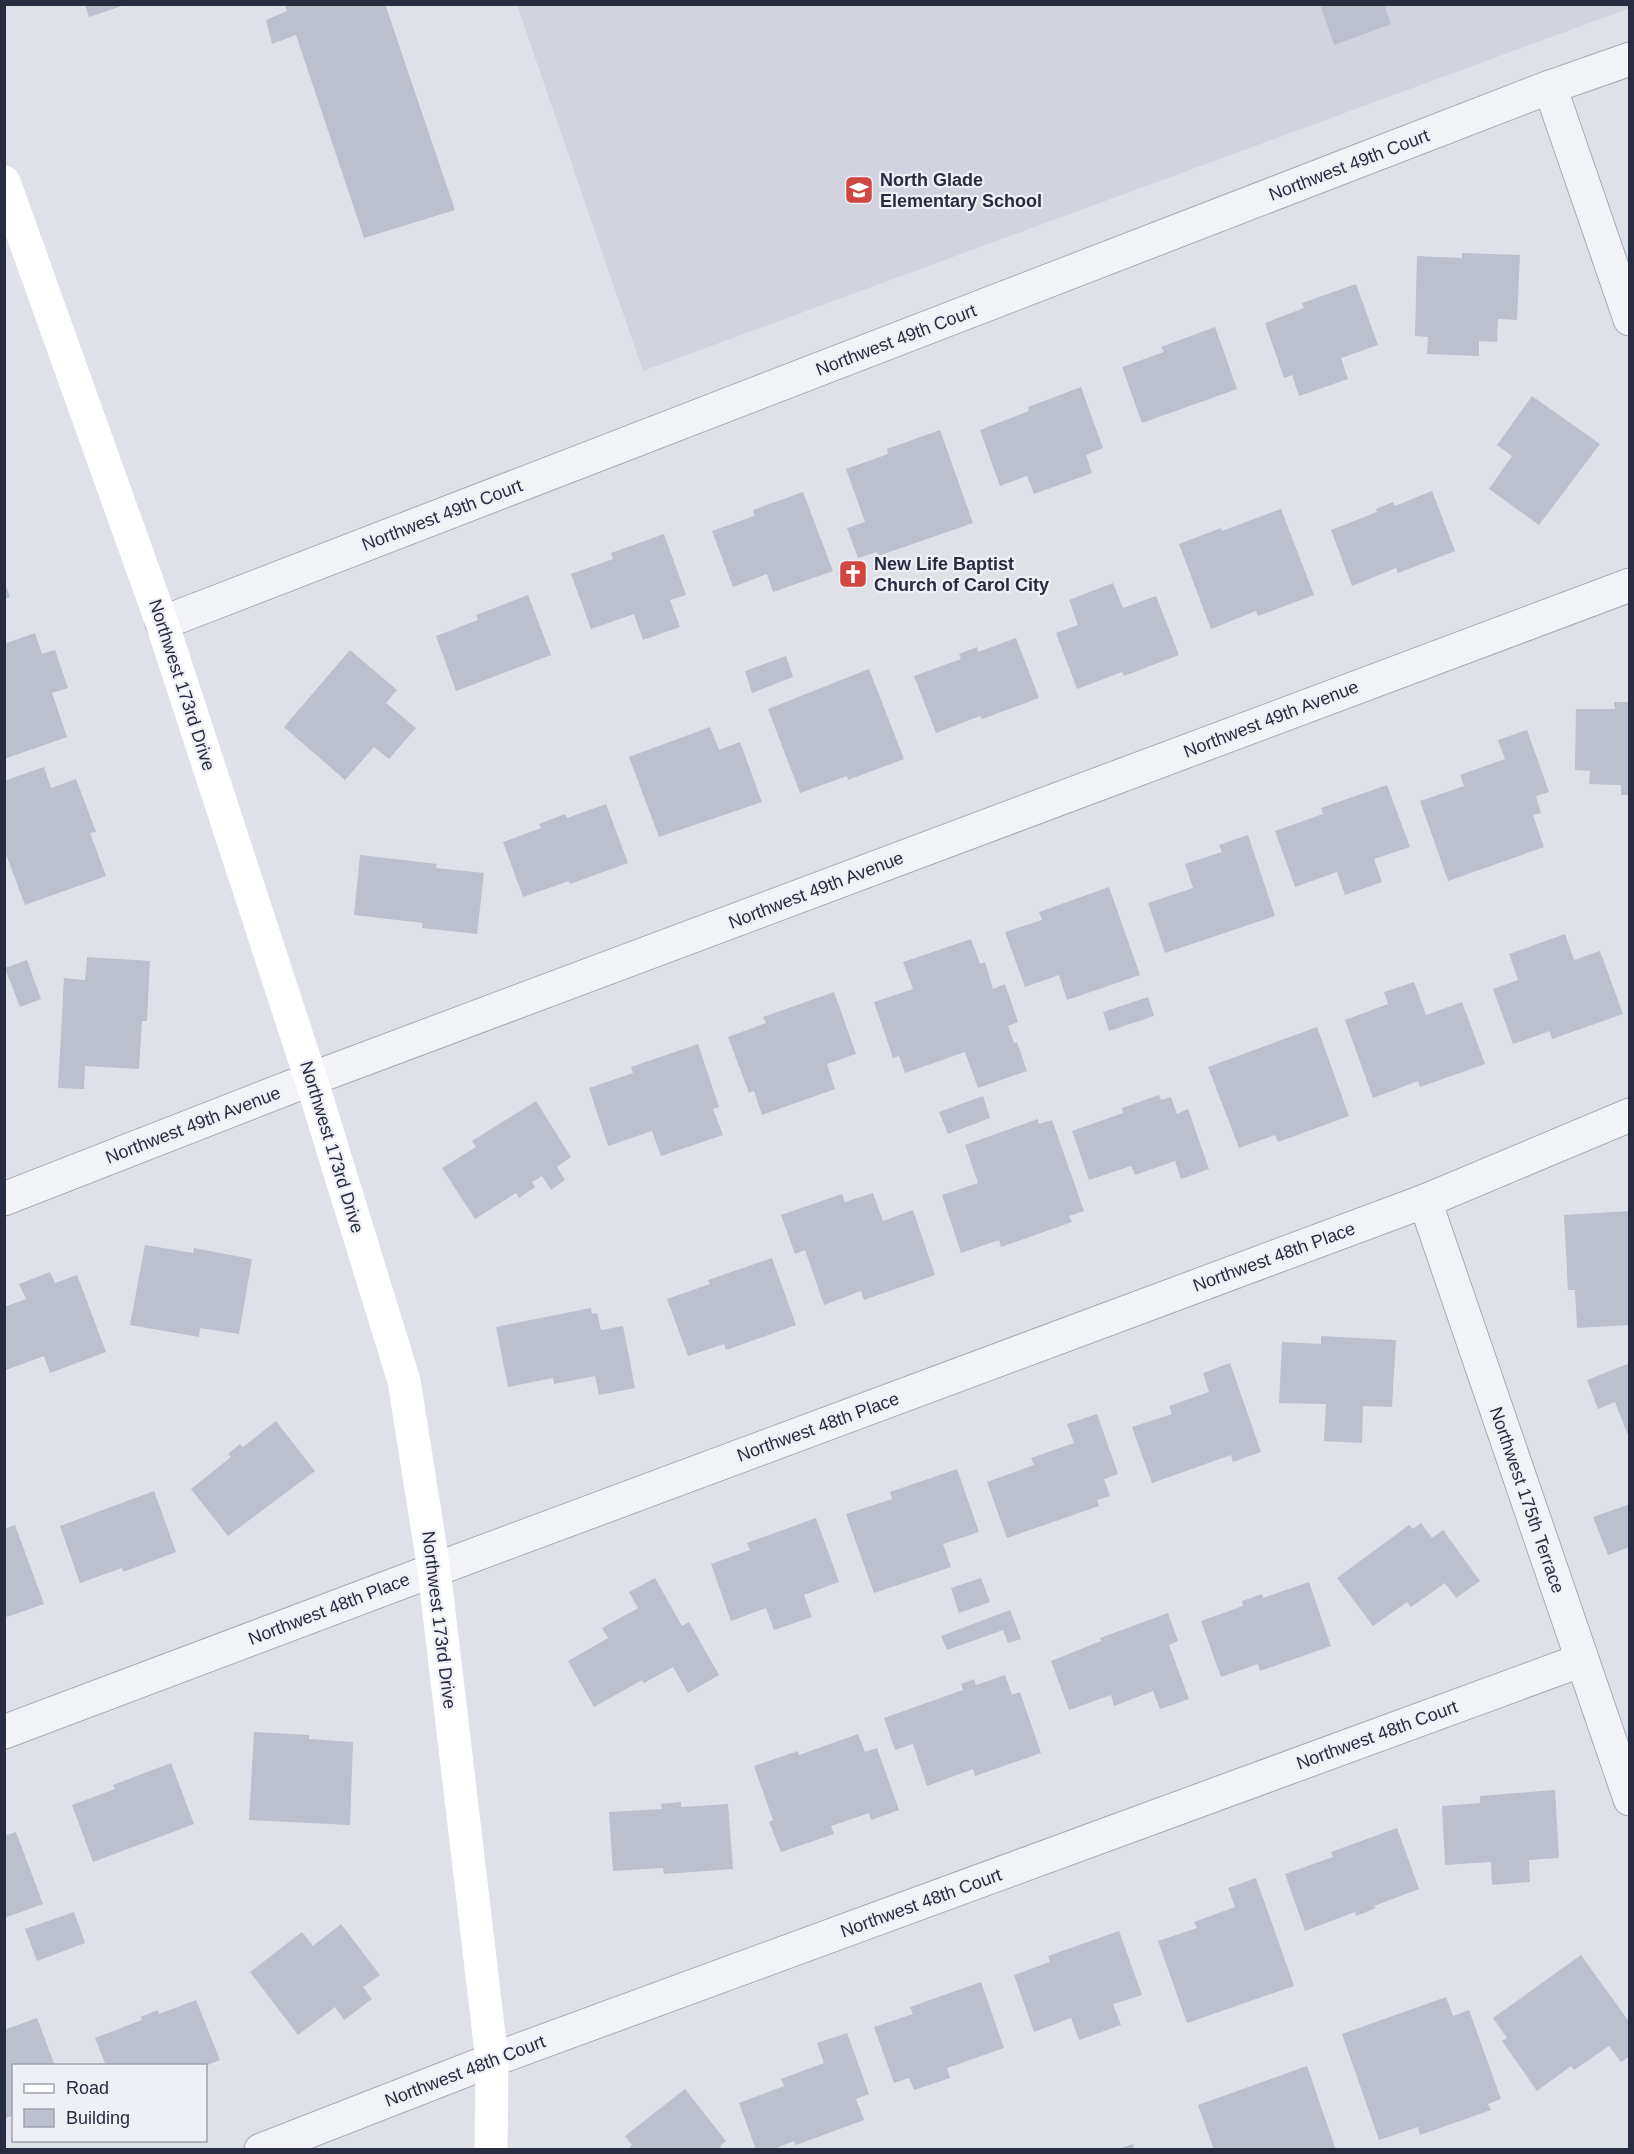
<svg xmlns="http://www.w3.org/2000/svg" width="1634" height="2154" font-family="Arial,sans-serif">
  <rect width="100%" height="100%" fill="#dfe1e9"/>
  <path fill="#d1d3de" d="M1629,4l1,4 -987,363 -126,-366z"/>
  <g fill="#bcbfcc">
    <path d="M85,4h40v1l-36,12z"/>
    <path d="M285,4h100l70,206 -91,28 -68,-203 -24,9 -6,-24 21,-9z"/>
    <path d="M1320,4h64l7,20 -57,21z"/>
    <path d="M1462,253l58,2 -3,65 -19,-1 -1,23 -18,-1v15l-52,-2 1,-17 -13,-1 2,-80 45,2z"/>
    <path d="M1356,284l22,61 -37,13 7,21 -49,17 -7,-21 -8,3 -19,-55 39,-15 -2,-5z"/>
    <path d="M1215,327l22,62 -95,34 -20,-56 42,-15 -3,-5z"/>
    <path d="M1081,387l22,61 -17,7 6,18 -58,21 -7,-18 -27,10 -20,-56 49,-19 -1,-4z"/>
    <path d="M1532,396l68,48 -61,81 -50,-36 23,-33 -15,-11z"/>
    <path d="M940,430l33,93 -95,33 -1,-4 -19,6 -11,-30 18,-6 -19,-53 42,-15 -1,-5z"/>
    <path d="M1432,491l23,60 -57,22 -2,-5 -44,18 -21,-56 46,-18 -1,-3 17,-7 2,4z"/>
    <path d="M803,492l30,79 -60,21 -6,-18 -34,13 -21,-56 42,-15 -1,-6z"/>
    <path d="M1281,509l33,86 -56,21 -2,-5 -45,18 -32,-85 42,-16 1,3z"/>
    <path d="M664,534l22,61 -16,5 10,27 -37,13 -9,-26 -43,15 -20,-55 42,-15 -2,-6z"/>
    <path d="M4,581l6,16 -6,2z"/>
    <path d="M1113,583l10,25 33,-12 23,59 -55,21 -2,-4 -45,17 -21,-56 22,-8 -9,-25z"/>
    <path d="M528,595l23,60 -95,36 -20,-55 42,-16 -2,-5z"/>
    <path d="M35,633l7,21 13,-4 13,38 -16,5 15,44 -63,22v-115z"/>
    <path d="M1016,638l23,60 -57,21 -2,-3 -44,17 -22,-57 47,-17 -2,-5 18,-7 1,5z"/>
    <path d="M350,650l47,40 -11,13 30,25 -27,31 -15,-12 -29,33 -61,-53z"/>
    <path d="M786,656l7,21 -41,16 -7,-22z"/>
    <path d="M869,669l35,90 -56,21 -1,-4 -47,17 -32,-84z"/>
    <path d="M1614,702h16v93h-9v-10l-32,-1 1,-13 -15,-1 1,-61h39z"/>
    <path d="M710,727l9,23 21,-8 22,60 -103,35 -30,-80z"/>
    <path d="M1527,730l22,62 -13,4 5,17 -8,2 11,32 -96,34 -28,-80 44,-15 -4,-11 45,-16 -7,-19z"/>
    <path d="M44,767l7,21 25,-9 20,53 -6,1 16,43 -81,29 -21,-56v-68z"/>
    <path d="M1387,785l23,62 -36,12 8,23 -37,13 -8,-23 -42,15 -20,-56 48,-17 -2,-6z"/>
    <path d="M606,804l22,59 -58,21 -1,-3 -46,16 -20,-55 38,-14 -2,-4 26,-10 2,4z"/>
    <path d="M1248,835l27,81 -110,37 -17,-50 45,-15 -8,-24 37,-12 -3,-7z"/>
    <path d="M360,855l77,9 -1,4 48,5 -7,61 -55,-6 1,-5 -69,-8z"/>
    <path d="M1109,887l31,88 -73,25 -8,-25 -34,12 -20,-55 37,-12 -3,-8z"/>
    <path d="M1565,934l9,26 26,-9 23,63 -71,25 -2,-8 -37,13 -20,-55 25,-9 -9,-26z"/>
    <path d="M971,939l9,25 5,-2 8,27 12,-5 13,38 -10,4 6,17 3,-1 10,29 -49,17 -13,-36 -60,21 -6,-17 -6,2 -19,-56 39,-13 -10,-27z"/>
    <path d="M87,957l63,4 -3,60h-5l-3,48 -54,-3 -1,23 -26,-1 6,-110 21,2z"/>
    <path d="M27,960l14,39 -21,8 -15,-39z"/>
    <path d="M1414,982l12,33 36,-13 23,62 -65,23 -2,-6 -45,17 -28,-78 43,-16 -4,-12z"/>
    <path d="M834,992l22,62 -29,10 8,25 -73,26 -8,-24 -5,2 -21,-56 38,-14 -3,-6z"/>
    <path d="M1148,997l6,19 -45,15 -6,-19z"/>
    <path d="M1317,1027l32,89 -71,26 -3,-7 -36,13 -31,-81z"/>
    <path d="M698,1044l21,63 -6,2 10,26 -62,21 -9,-25 -44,15 -19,-58 44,-15 -2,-6z"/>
    <path d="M1159,1095l2,5 10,-3 6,17 11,-5 21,60 -28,10 -6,-18 -40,14 -4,-9 -42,14 -17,-49 51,-18 -1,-5z"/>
    <path d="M983,1096l7,22 -42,16 -9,-22z"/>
    <path d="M536,1101l35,56 -14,10 8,13 -14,10 -9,-14 -10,6 3,5 -16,11 -3,-5 -41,26 -33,-51 34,-21 -4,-6z"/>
    <path d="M1038,1119l1,5 13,-4 32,91 -15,5 3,6 -71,25 -2,-7 -38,13 -19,-58 36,-12 -13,-38z"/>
    <path d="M873,1193l10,28 30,-11 22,65 -71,25 -3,-9 -37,14 -19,-55 -10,4 -14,-39 61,-21 3,8z"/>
    <path d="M1630,1211v114l-53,3 -2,-38h-7l-4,-75z"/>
    <path d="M145,1245l48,8 1,-5 58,11 -13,75 -39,-6 -1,9 -69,-12z"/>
    <path d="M772,1258l24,67 -70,25 -2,-6 -36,12 -21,-57 43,-15 -2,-4z"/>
    <path d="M50,1272l5,11 22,-8 29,77 -56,21 -6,-17 -38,14 -2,-63 22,-8 -7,-15z"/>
    <path d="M591,1308l1,6 5,-1 4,17 22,-4 12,62 -36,7 -4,-19 -41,8 -1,-6 -45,9 -12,-60z"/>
    <path d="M1321,1336l75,4 -4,67 -29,-1 -1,37 -38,-2 2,-37 -47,-1 3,-61 39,2z"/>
    <path d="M1230,1363l31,89 -28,10 -2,-7 -79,28 -20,-56 40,-13 -3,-8 40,-14 -6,-19z"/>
    <path d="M1630,1363v75h-1l-14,-36 -17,7 -11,-29z"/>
    <path d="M1097,1414l21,60 -14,5 6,17 -13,4 2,6 -92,32 -20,-56 47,-17 -3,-7 43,-15 -7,-19z"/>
    <path d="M276,1421l39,50 -87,65 -37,-47 40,-32 -3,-3 12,-10 3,3z"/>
    <path d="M957,1469l22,63 -36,12 8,23 -77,26 -28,-79 46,-15 -2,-7z"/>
    <path d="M154,1491l22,61 -53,20 -1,-4 -42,15 -20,-57z"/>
    <path d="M1630,1504v43l-22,8 -15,-38z"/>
    <path d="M816,1518l23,64 -35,13 8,22 -38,13 -8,-22 -35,13 -20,-57 39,-14 -3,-7z"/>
    <path d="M1421,1523l11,15 11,-8 37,51 -24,17 -11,-15 -34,24 -4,-5 -34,24 -36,-48 72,-53 4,4z"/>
    <path d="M15,1525l29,79 -37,13 -3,-7v-81z"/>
    <path d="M655,1578l27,48 7,-4 30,53 -31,18 -15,-26 -29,16 -2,-3 -48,27 -26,-46 40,-23 -6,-10 36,-20 -9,-16z"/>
    <path d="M981,1578l9,24 -31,11 -8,-25z"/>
    <path d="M1309,1582l22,64 -71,25 -2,-7 -37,13 -20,-56 42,-15 -1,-5 20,-7 1,4z"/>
    <path d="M1010,1610l11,29 -13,4 -5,-13 -56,20 -6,-14z"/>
    <path d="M1168,1613l10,28 -9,4 20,54 -29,10 -7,-18 -39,15 -3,-11 -42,15 -18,-49 50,-20 -1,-3z"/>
    <path d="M1005,1675l7,20 8,-3 21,61 -66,23 -2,-7 -46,17 -14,-42 -18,6 -11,-32 79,-28 -2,-6 13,-5 2,6z"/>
    <path d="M254,1732l55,3v4l44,3 -3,83 -101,-5z"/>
    <path d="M858,1734l7,18 12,-4 22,62 -28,10 -2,-7 -38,13 3,8 -53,18 -12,-30 4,-2 -19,-54 44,-15 1,4z"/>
    <path d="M171,1763l23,61 -101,38 -21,-57 43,-16 -2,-4z"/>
    <path d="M1555,1790l4,68 -30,2 1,22 -38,3 -1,-23 -46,3 -3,-59 38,-3v-7z"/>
    <path d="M681,1802v5l47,-3 5,65 -69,5 -1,-6 -50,3 -4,-59 53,-3 -1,-5z"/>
    <path d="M1397,1828l22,61 -45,17 2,2 -20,8 -1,-4 -50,19 -20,-57 48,-17 -2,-5z"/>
    <path d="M16,1832l27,72 -39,14v-82z"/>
    <path d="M1256,1878l38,108 -107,37 -29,-82 39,-13 -3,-6 41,-15 -7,-19z"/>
    <path d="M74,1912l11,31 -48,18 -12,-32z"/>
    <path d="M341,1924l39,51 -17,12 9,12 -28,21 -9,-13 -37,28 -48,-63 52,-40 11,14z"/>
    <path d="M1119,1931l23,64 -29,9 8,21 -42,15 -8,-22 -37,14 -20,-57 36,-13 -2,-6z"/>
    <path d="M1581,1955l49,68v33l-9,6 -12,-16 -35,24 -3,-4 -34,25 -35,-50 5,-3 -14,-20z"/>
    <path d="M981,1982l23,66 -57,20 3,10 -36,12 -5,-12 -15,5 -20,-56 39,-13 -3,-7z"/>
    <path d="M1446,1997l7,19 16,-6 32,89 -13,5 3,6 -71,25 -2,-8 -39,13 -37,-106z"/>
    <path d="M196,2000l24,60 -15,6h-99l-11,-28 47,-18 -2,-3 18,-7 1,4z"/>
    <path d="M37,2018l18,48h-41v49l-10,4v-89z"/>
    <path d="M847,2033l22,61 -13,5 8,21 -68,25 -2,-4 -23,9h-15l-17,-47 45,-17 -3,-7 43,-16 -7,-20z"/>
    <path d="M1307,2066l29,84h-122l-16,-45z"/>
    <path d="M685,2089l41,52 -6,5 2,4h-95l5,-5 -7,-9z"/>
    <path d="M1133,2144l1,6h-16v-1z"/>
  </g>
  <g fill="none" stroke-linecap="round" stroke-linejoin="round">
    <g stroke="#a8abb6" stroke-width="35">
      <g id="street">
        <path d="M1550,87l80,232"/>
        <path d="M162,623l1388,-536 80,-28"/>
        <path d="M4,1199l307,-120 1319,-494"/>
        <path d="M1425,1201l205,598"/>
        <path d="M4,1732l430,-162 991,-369 205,-86"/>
        <path d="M261,2150l231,-90 1090,-400"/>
      </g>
    </g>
    <use href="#street" stroke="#f2f3f7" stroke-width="33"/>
    <path stroke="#fff" stroke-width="33" d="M4,182l158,441 149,456 93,302 30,189 58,490 -1,90"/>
  </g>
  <defs>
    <g id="school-square" transform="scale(1.5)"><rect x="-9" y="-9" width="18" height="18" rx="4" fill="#d14640" stroke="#eff0f6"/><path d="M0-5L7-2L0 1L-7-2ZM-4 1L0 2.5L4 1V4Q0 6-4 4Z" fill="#fff"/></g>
    <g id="church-square" transform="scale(1.5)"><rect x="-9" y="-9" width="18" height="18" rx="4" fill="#d14640" stroke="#eff0f6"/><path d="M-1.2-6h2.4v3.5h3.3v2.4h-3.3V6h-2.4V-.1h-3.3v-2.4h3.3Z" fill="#fff"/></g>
  </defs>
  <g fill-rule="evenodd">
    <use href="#school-square" x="859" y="190"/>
    <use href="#church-square" x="853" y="574"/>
  </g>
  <g text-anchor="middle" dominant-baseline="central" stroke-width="4.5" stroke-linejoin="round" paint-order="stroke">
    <g font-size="18" fill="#272c40" stroke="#eff0f6">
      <text transform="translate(1349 165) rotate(-21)">Northwest 49th Court</text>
      <text transform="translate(896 340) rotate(-21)">Northwest 49th Court</text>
      <text transform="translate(442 515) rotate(-21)">Northwest 49th Court</text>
      <text transform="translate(182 685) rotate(72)">Northwest 173rd Drive</text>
      <text transform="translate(1271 719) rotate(-21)">Northwest 49th Avenue</text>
      <text transform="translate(816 890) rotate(-21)">Northwest 49th Avenue</text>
      <text transform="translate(193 1125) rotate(-21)">Northwest 49th Avenue</text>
      <text transform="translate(332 1147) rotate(73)">Northwest 173rd Drive</text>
      <text transform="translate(1274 1257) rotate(-20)">Northwest 48th Place</text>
      <text transform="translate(818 1427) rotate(-20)">Northwest 48th Place</text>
      <text transform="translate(1527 1500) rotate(71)">Northwest 175th Terrace</text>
      <text transform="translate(329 1609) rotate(-21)">Northwest 48th Place</text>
      <text transform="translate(439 1620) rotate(83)">Northwest 173rd Drive</text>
      <text transform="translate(1377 1735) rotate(-20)">Northwest 48th Court</text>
      <text transform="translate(921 1903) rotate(-20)">Northwest 48th Court</text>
      <text transform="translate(465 2071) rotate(-21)">Northwest 48th Court</text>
    </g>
    <g font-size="18" font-weight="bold" fill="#272c40" stroke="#eff0f6" text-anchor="start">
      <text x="880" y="180">North Glade<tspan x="880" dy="21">Elementary School</tspan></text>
      <text x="874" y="564">New Life Baptist<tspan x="874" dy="21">Church of Carol City</tspan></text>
    </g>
  </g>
  <rect width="1634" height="2154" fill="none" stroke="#272c40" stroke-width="12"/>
  <rect x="12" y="2064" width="195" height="78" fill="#eff0f6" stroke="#9fa2ad" stroke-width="1.5"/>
  <rect x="24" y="2084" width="30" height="9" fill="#ffffff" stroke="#9fa2ad" stroke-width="1.5"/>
  <text x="66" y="2094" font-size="18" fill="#272c40">Road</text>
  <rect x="24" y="2109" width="30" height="18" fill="#bcbfcc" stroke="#9fa2ad" stroke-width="1.5"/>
  <text x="66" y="2124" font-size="18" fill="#272c40">Building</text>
</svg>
